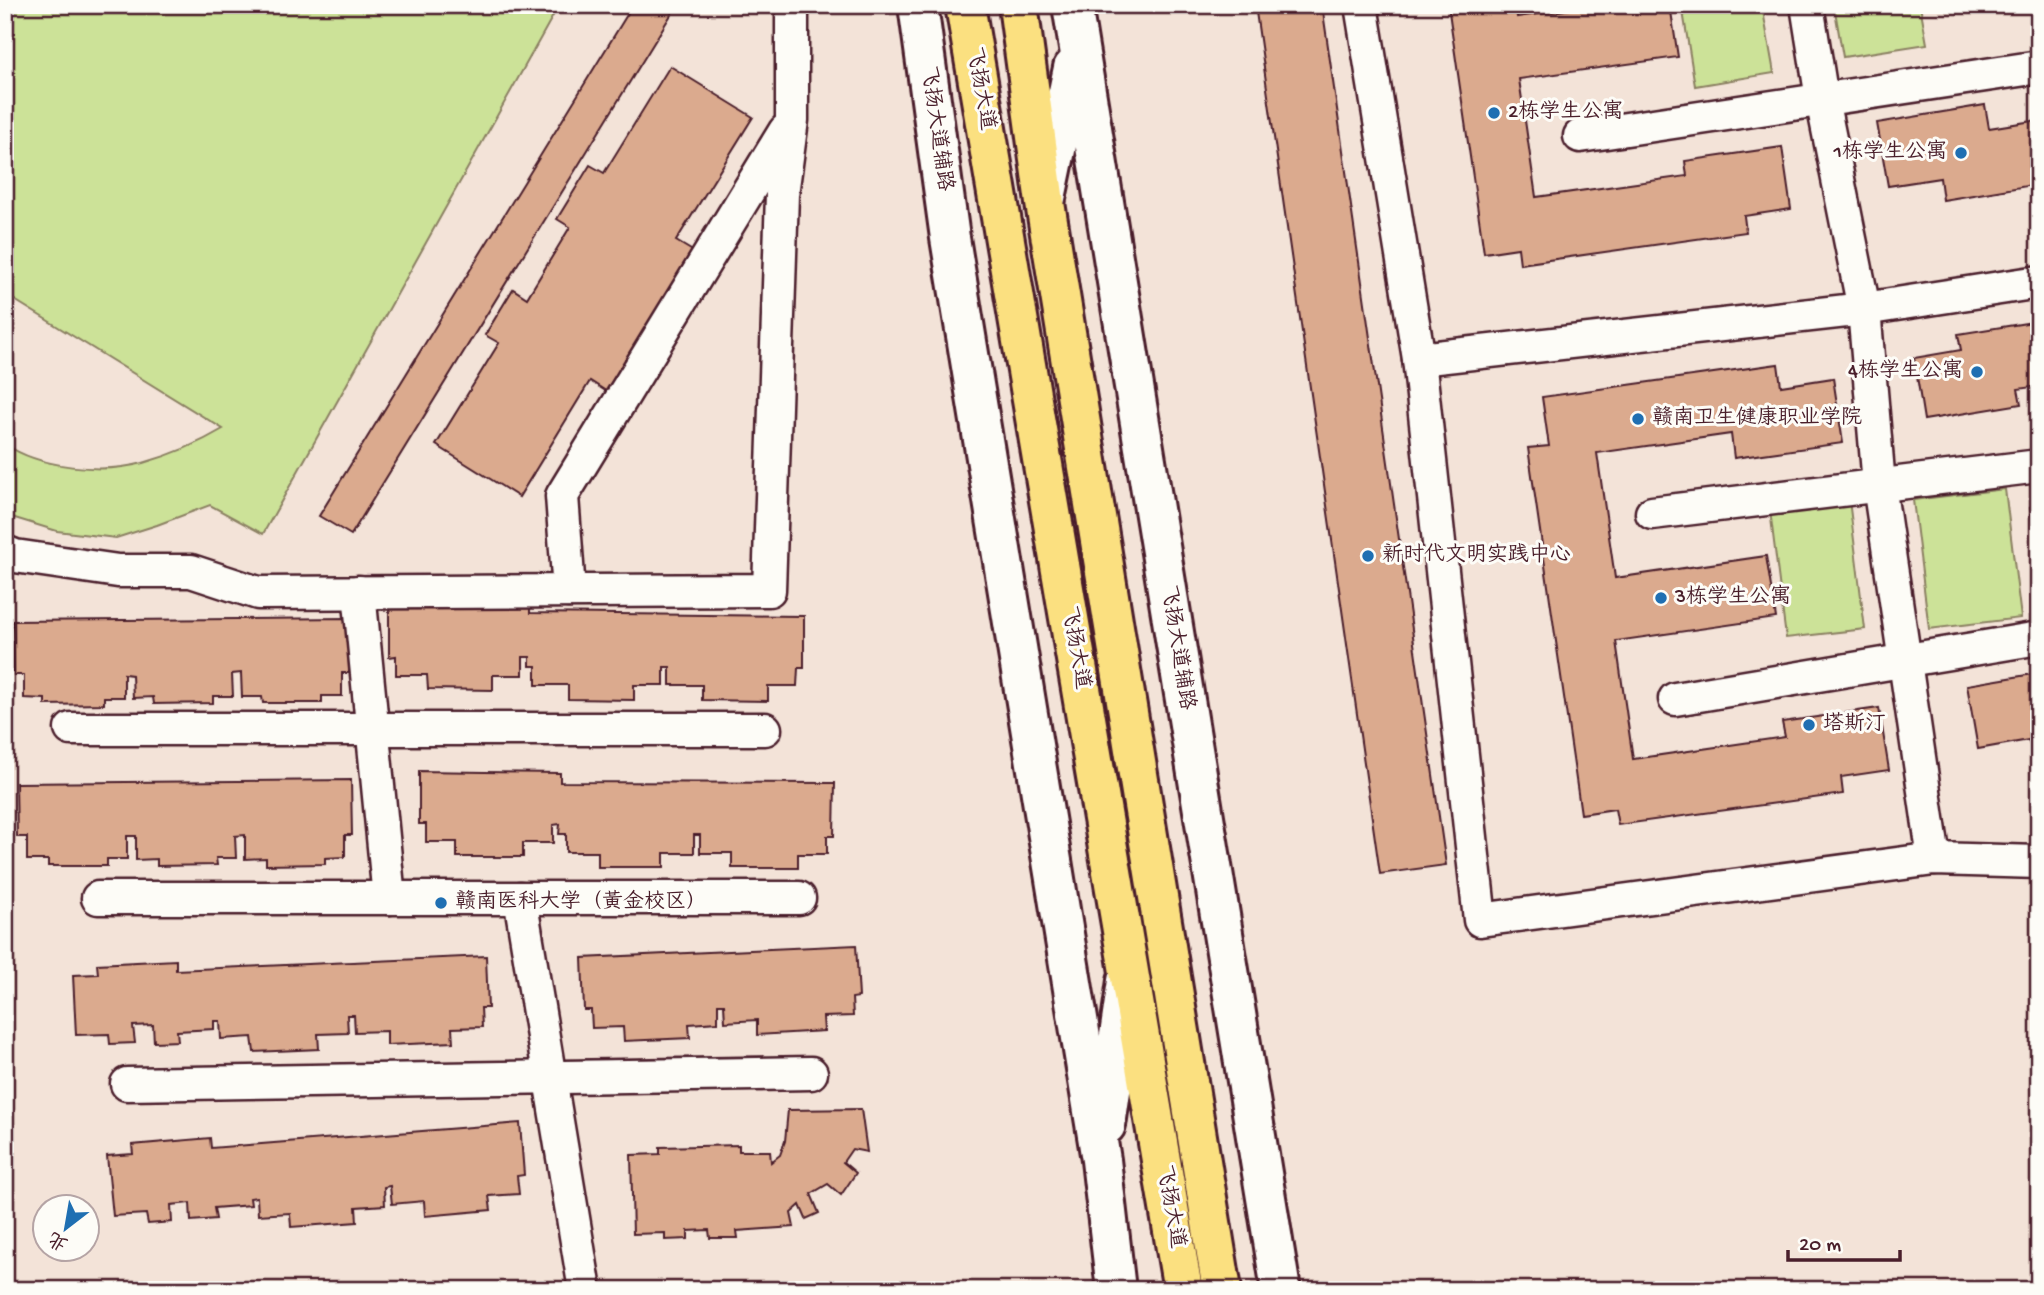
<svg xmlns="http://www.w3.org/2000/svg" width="2044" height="1295" font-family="'Gochi Hand','LXGW WenKai TC',sans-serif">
  <rect width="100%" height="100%" fill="#f3e3d8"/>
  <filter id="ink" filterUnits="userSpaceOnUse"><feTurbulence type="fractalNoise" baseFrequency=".0143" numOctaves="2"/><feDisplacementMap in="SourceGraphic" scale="14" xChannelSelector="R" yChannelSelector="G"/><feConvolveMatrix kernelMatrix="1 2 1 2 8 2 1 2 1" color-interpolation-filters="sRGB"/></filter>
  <g filter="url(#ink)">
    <g fill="#cce298" stroke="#8b8062" stroke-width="2">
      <path d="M5,5h554l-296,529 -53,-29 -53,20 -41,13 -59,-7 -52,-16v-71c34,24 98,30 138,19 28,-8 55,-19 80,-34l-218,-135z"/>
      <path d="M1682,5h80l12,68 -79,13z"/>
      <path d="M1834,5h86l7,39 -84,13z"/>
      <path d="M2005,489l16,129 -92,11 -16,-129z"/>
      <path d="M1849,500l16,129 -79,9 -16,-128z"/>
    </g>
    <g fill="#dbaa8e" stroke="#4a1f2b" stroke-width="2">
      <path d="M633,5h44l-326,530 -32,-19z"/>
      <path d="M1255,5h67l124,860 -66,9z"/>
      <path d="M1448,5h67l2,12 82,-12h71l8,52 -159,22 17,118 151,-21 -2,-15 97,-14 9,62 -47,7 2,16 -226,32 -2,-16 -34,5z"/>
      <path d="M670,66l83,51 -77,124 20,12 -87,140 -19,-12 -71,116 -83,-52 63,-102 -14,-8 28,-46 14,9 43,-71 -13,-8 33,-54 14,8z"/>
      <path d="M1985,105l4,23 50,-8v64l-96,16 -3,-22 -52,8 -11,-63z"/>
      <path d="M2039,321v65l-21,3 3,15 -97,16 -10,-62 47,-8 -3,-16z"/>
      <path d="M1778,364l3,22 52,-8 10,65 -109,15 -3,-24 -134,19 18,125 151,-22 10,62 -160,23 17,118 152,-22 -3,-15 97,-14 10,62 -48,7 2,17 -225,31 -3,-16 -34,5 -53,-366 21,-2 -7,-49z"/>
      <path d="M2039,506v53l-9,-52z"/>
      <path d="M389,604l141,1v8l274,3v52h-6l-1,18h-29v15l-66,-1v-15h-32v-18h-6v18h-30v15l-66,-1v-14h-32v-19h-6v-9h-7v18h-30v15l-65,-1 -1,-14h-31v-19l-7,1z"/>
      <path d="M348,618l1,55h-7v23h-20v7h-59l-1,-6h-20l-1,-24 -9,1 1,22h-20v7l-59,1 -1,-7 -20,1 -1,-23 -8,-1v23h-20v7l-59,1v-6l-21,-1v-23h-10l-1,-54z"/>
      <path d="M2039,673v88l-6,1 -4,-22 -51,9 -11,-64z"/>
      <path d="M419,771l141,2v9l275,1 -1,53h-7v18h-29v14h-66v-15h-32v-18h-6v18h-30v14h-66v-15h-32v-18h-7l1,-10 -7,1v18h-30v14h-66v-15h-31v-18h-7z"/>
      <path d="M351,780l1,55h-7v22l-20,1v6l-59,1v-7l-21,1v-24l-10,1 1,22h-20l1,7 -60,1v-7l-21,1v-24h-9v23h-20v7h-59v-6h-21v-23h-10l-1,-54z"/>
      <path d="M856,945l3,52 -7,1 1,18 -30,1 1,14 -67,4v-15l-32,2 -1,-18h-6v18l-29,2 1,14 -66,3 -1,-14 -31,1 -1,-18h-7l-2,-52z"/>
      <path d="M486,956l2,52h-7l1,19 -30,1 1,14 -66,3v-14l-32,1 -1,-17h-7l1,18 -30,1 1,15 -65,3 -2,-15 -31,2 -1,-18h-6v8l-37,2 1,10 -24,1 -1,-17 -20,1 2,17 -25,1 -1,-10 -33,1 -3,-60 25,-1 -1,-10 79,-4v10z"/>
      <path d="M861,1109l6,43 -15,-3 -9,13 13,11 -15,22 -13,-11 -17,10 8,19 -13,6 -6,-14 -9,8 3,14 -57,4 1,7h-28l-1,-8 -21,1v8l-23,1v-7l-32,1 -2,-79 29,-1v-7l79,-2v6h31l1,11 9,-7 5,-14 3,-31z"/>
      <path d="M520,1123l4,52 -7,1 2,18 -30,2 2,14 -66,6 -1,-15 -32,3 -2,-18 -6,1 1,18 -29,2 1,15 -66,5 -1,-14 -32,2 -1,-18 -7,1 1,7 -37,3 2,11 -25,2 -1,-18 -19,2 1,17 -24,2 -2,-10 -33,2 -6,-60 26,-2 -1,-9 78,-7 1,10z"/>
    </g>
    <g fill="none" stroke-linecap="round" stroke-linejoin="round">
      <g stroke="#4a1f2b" stroke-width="37">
        <g id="street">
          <path d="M1361,5l58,354 61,561 454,-61 105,3"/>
          <path d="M1807,5l15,94 42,210 15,176 55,374"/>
          <path d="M1580,136l459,-69"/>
          <path d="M1419,359l445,-50 175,-27"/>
          <path d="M1652,513l387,-47"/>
          <path d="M5,552l10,4 103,15h73l67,22 511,-3 13,-396 10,-74v-115"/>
          <path d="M569,591l-7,-95 223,-365"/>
          <path d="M359,592l30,306"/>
          <path d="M1675,699l364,-61"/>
          <path d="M71,729h694"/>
          <path d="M98,898h701"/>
          <path d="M520,898l65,392"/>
          <path d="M127,1084l684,-11"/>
        </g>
      </g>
      <g stroke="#4a1f2b" stroke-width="44">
        <g id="secondary">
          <path d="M918,5l32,233 151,922 15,130"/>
          <path d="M1072,5l209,1285"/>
          <path d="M1046,198l27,-130"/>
          <path d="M1106,1125l21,-144"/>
        </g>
      </g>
      <g stroke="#4a1f2b" stroke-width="44">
        <g id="primary">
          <path d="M965,5l218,1285"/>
          <path d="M1018,5l27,198 177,1087"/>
        </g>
      </g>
      <use href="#street" stroke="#fdfcf7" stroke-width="32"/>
      <use href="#secondary" stroke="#fdfcf7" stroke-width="38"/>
      <use href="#primary" stroke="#fbe080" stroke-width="38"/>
    </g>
  </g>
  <g fill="#1f6fb2" stroke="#fdfcf7" stroke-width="2.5">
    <circle cx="1494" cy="113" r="7"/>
    <circle cx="1961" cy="153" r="7"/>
    <circle cx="1977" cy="372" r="7"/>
    <circle cx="1638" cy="419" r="7"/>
    <circle cx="1368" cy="556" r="7"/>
    <circle cx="1661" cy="598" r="7"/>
    <circle cx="1809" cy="725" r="7"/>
    <circle cx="441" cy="903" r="7"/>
  </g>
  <g text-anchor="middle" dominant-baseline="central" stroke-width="6" stroke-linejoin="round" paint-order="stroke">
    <g font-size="21" fill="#4a1f2b" stroke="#fdfcf7">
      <text transform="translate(979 89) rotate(80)">飞扬大道</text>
      <text transform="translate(935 129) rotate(82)">飞扬大道辅路</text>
      <text transform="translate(1074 648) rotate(80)">飞扬大道</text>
      <text transform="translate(1176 648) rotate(81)">飞扬大道辅路</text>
      <text transform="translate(1169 1207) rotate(80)">飞扬大道</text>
    </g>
    <g font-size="21" fill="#4a1f2b" stroke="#fdfcf7" text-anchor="start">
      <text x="1508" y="113">2栋学生公寓</text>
      <text x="1947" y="153" text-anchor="end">1栋学生公寓</text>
      <text x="1963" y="372" text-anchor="end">4栋学生公寓</text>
      <text x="1652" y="419">赣南卫生健康职业学院</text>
      <text x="1382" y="556">新时代文明实践中心</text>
      <text x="1675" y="598">3栋学生公寓</text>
      <text x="1823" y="725">塔斯汀</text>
      <text x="455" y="903">赣南医科大学（黄金校区）</text>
    </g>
  </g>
  <rect width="2044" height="1295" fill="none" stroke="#fdfcf7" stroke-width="28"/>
  <rect x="14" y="14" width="2016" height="1267" fill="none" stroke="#4a1f2b" stroke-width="2.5" filter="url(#ink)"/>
  <g transform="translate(66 1228) rotate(211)"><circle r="33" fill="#fdfcf7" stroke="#b5a4a5" stroke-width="2"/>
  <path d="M0-5L12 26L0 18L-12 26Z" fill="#1f6fb2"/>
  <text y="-10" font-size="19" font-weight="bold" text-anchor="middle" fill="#4a1f2b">北</text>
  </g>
  <path d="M1788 1250v10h112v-10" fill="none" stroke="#4a1f2b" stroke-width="3.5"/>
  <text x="1799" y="1250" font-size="21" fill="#4a1f2b" stroke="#fdfcf7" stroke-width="5" paint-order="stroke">20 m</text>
</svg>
